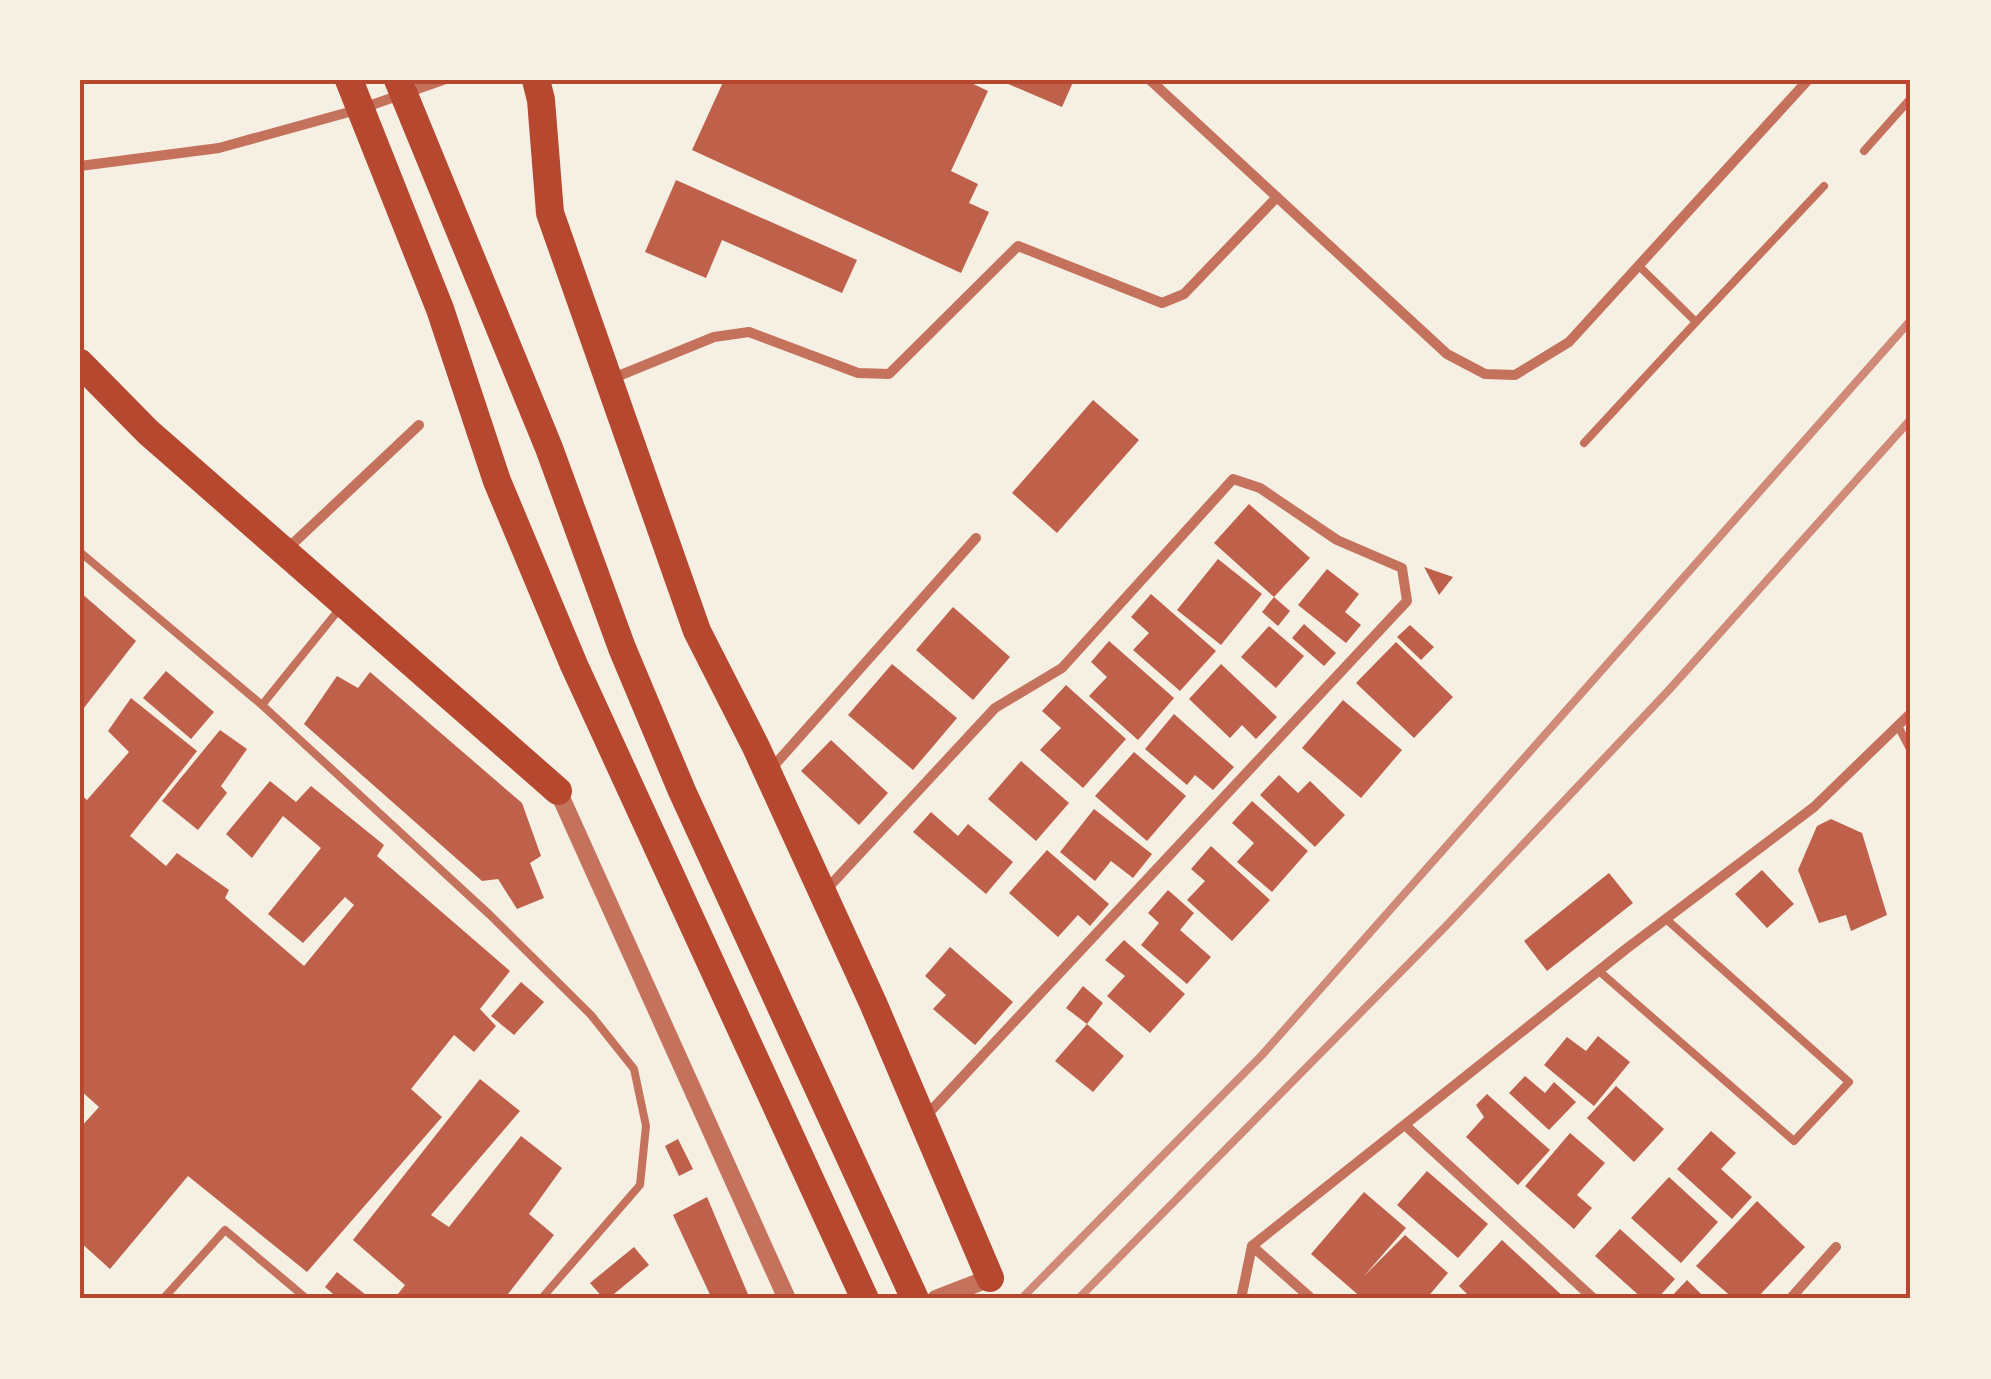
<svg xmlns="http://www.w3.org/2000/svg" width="1991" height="1379" font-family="Arial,sans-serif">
  <rect width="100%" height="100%" fill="#f6efe4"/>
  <g fill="#bf614a">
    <path d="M724,80h241l23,11 -37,80 27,13 -9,19 20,9 -28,61 -269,-123z"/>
    <path d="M999,80h75l-12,27z"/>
    <path d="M676,180l181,80 -15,33 -120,-53 -16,38 -61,-26z"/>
    <path d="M1093,400l46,40 -82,93 -45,-40z"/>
    <path d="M1249,504l61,54 -36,39 -60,-54z"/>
    <path d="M1218,559l44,35 -41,51 -44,-35z"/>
    <path d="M1424,567l29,10 -14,18z"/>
    <path d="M1327,569l32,25 -14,18 16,13 -15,18 -48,-38z"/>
    <path d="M80,592l56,49 -56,72z"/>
    <path d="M1151,594l65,57 -36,40 -47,-41 16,-17 -18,-16z"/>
    <path d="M1274,597l16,14 -12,15 -16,-14z"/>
    <path d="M953,607l57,50 -37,43 -57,-50z"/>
    <path d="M1304,624l32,29 -12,13 -32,-28z"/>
    <path d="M1410,625l24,22 -13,13 -24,-23z"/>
    <path d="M1269,626l35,30 -28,32 -35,-31z"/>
    <path d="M1109,641l65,57 -36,42 -49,-44 18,-19 -16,-15z"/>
    <path d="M1396,642l57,55 -39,41 -58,-55z"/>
    <path d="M892,664l65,54 -44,52 -65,-55z"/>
    <path d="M1221,664l56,53 -21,22 -14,-14 -12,13 -41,-39z"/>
    <path d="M166,671l48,41 -23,27 -48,-41z"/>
    <path d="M370,672l152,131 19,53 -11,7 14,35 -27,11 -19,-30 -16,2 -178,-157 33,-48 21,12z"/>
    <path d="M1066,685l60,54 -43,49 -43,-38 21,-22 -19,-17z"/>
    <path d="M131,698l66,53 -67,85 36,30 11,-13 52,37 -4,8 79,68 50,-61 -9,-8 -42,46 -35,-29 53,-66 -38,-32 -31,42 -26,-24 44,-53 26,21 15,-16 73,59 -7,11 133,115 -30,38 16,17 -22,26 -20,-17 -43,54 31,28 -135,155 -119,-96 -78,93 -30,-27v-114l19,-21 -19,-17v-296l7,6 42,-48 -21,-21z"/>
    <path d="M1343,700l59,50 -41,48 -59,-50z"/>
    <path d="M1174,714l60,53 -21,23 -18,-15 -8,10 -42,-36z"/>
    <path d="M220,730l27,19 -26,37 6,7 -29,37 -36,-29z"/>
    <path d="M831,740l57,53 -29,32 -58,-54z"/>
    <path d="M1134,752l52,44 -39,45 -52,-45z"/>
    <path d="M1021,761l48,42 -33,38 -48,-42z"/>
    <path d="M1279,775l19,18 12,-12 35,34 -30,32 -55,-52z"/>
    <path d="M1252,801l56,50 -36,41 -35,-30 17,-19 -22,-20z"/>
    <path d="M1094,809l58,45 -19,24 -22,-17 -16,20 -35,-29z"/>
    <path d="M931,812l27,24 10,-12 45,38 -27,32 -73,-62z"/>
    <path d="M1831,819l31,14 25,82 -36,16 -5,-16 -27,8 -21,-53 19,-44z"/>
    <path d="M1211,846l59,54 -38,41 -45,-41 18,-19 -14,-12z"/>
    <path d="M1047,850l62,54 -19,22 -12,-11 -20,22 -49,-44z"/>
    <path d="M1762,870l32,34 -27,24 -32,-34z"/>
    <path d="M1609,873l24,30 -86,68 -23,-30z"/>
    <path d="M1168,890l26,23 -14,17 31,27 -24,27 -46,-39 18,-22 -11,-10z"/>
    <path d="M1124,940l61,54 -35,39 -43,-37 18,-20 -20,-16z"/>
    <path d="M950,947l63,55 -38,43 -42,-36 13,-14 -21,-19z"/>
    <path d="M521,982l23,20 -30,33 -23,-19z"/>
    <path d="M1083,986l20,17 -16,21 37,32 -31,36 -38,-31 32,-37 -21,-16z"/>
    <path d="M1598,1036l32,26 -36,44 -50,-41 23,-28 19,14z"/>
    <path d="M1525,1076l20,17 9,-11 22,20 -27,28 -40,-37z"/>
    <path d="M480,1079l40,32 -89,104 18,12 72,-91 41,32 -33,46 25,21 -50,64h-110l11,-14 -52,-45z"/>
    <path d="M1616,1086l48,43 -30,33 -47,-44z"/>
    <path d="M1487,1094l63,56 -32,35 -52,-48 18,-20 -8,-12z"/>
    <path d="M1711,1131l25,22 -15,16 31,28 -20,22 -55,-50z"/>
    <path d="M1570,1133l35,30 -28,32 15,13 -18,21 -49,-43z"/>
    <path d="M678,1139l15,30 -14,7 -14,-30z"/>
    <path d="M1427,1171l61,53 -30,34 -61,-53z"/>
    <path d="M1669,1177l49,45 -37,41 -50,-45z"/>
    <path d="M1364,1192l42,36 -42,48 41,-41 43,38 -22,26h-63l-52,-45z"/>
    <path d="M707,1197l43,102h-38l-39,-84z"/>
    <path d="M1757,1201l48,46 -49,52h-22l-38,-33z"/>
    <path d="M1620,1229l55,50 -18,20h-14l-48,-43z"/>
    <path d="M1502,1240l64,59h-94l-13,-13z"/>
    <path d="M634,1247l15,18 -41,34h-4l-14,-16z"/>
    <path d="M337,1272l34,27h-32l-14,-12z"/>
    <path d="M1687,1280l19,19h-37z"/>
  </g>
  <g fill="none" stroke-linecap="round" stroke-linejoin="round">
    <g stroke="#c5725c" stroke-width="8">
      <path d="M1864,151l47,-53"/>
      <path d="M1696,322l128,-136"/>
      <path d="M1584,443l112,-121 -57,-56"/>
      <path d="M80,552l182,153"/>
      <path d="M341,607l-79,98 228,210 101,100 43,54 12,57 -6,59 -99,114"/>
      <path d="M1898,726l13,25"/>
      <path d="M1599,971l195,170 55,-59 -183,-163"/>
      <path d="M163,1299l62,-69 82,69"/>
    </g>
    <g stroke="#c5725c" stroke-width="10">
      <path d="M1150,80l297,274 38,20 30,1 54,-33 239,-262"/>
      <path d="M80,166l139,-18 141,-39 83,-29"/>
      <path d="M611,379l103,-42 35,-5 109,41 31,1 129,-128 144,57 22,-9 93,-97"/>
      <path d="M285,551l134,-126"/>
      <path d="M771,769l205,-231"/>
      <path d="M825,891l170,-183 67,-40 171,-189 27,9 77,52 65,28 5,33 -481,515"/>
      <path d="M1406,1126l188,173"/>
      <path d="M1252,1246l60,53"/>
      <path d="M1241,1299l11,-53 374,-297 188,-142 97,-94"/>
      <path d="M1790,1299l46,-52"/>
    </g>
    <g stroke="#c5725c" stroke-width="18">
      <path d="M558,791l229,508"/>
      <path d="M936,1299l54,-21"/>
    </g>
    <g stroke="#b5482f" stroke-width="28">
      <path d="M349,80l91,229 57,172 77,184 291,634"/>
      <path d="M398,80l151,368 73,200 60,143 233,508"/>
      <path d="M536,80l5,20 9,113 147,418 59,116 117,256 117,275"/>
      <path d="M80,363l68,69 410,359"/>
    </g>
    <g stroke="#cf8b77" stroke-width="8">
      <path d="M1021,1299l241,-244 649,-735"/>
      <path d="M1078,1299l367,-372 223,-236 243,-272"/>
    </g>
  </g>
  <rect width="1991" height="1379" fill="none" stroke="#f6efe4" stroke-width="165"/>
  <rect x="82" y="82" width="1826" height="1214" fill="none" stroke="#b5482f" stroke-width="4"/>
</svg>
